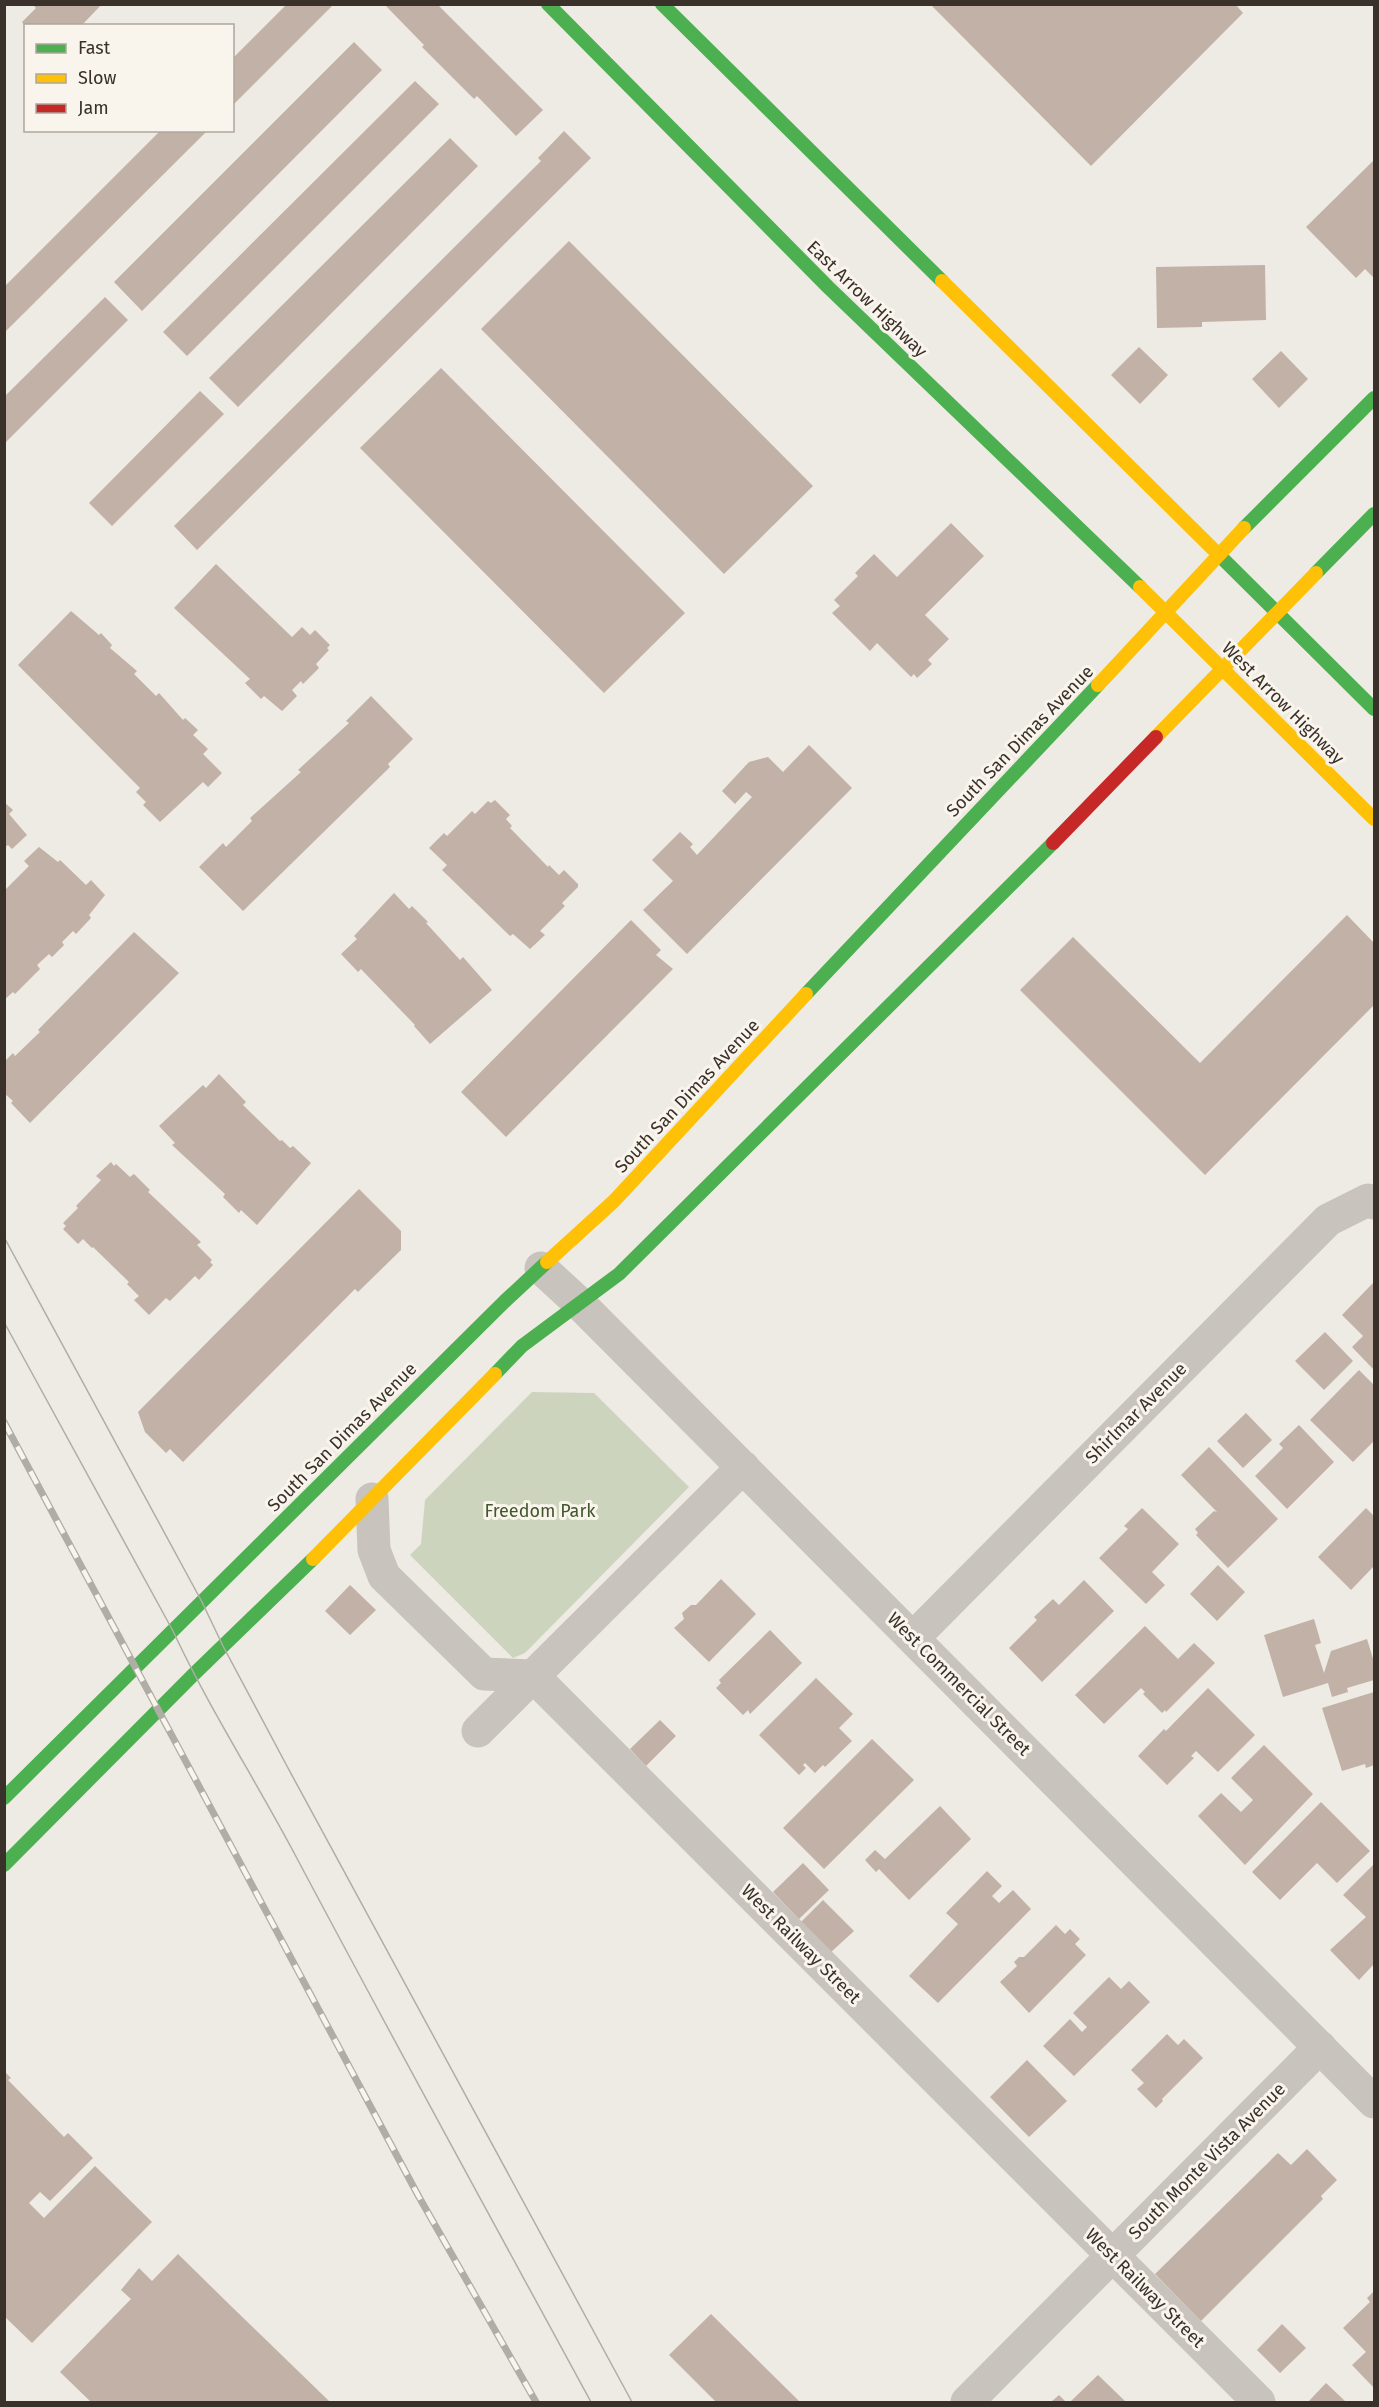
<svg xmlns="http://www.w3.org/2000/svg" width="1379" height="2407" font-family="'Fira Sans',sans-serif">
  <rect width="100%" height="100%" fill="#eeebe4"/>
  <path fill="#cdd4be" d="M532,1392l62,1 95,94 -164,166 -12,5 -103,-103 11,-11 4,-44z"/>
  <g fill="#c1b1a6">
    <path d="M32,4h70l-21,22h-56l-3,-4 14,-14z"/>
    <path d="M287,4h47l-102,102v-47z"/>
    <path d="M384,4h53l106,106 -27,26 -39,-40 -3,3 -52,-52 2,-2z"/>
    <path d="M930,4h305l8,9 -152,153z"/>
    <path d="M354,42l28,28 -240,241 -28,-29z"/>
    <path d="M415,81l24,23 -252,252 -24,-24z"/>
    <path d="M161,130h47l-204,203v-46z"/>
    <path d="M564,131l27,27 -394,392 -23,-24 367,-365 -3,-3z"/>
    <path d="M450,138l28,28 -240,241 -29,-29z"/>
    <path d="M1374,160v118l-9,-9 -9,9 -50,-51z"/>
    <path d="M569,241l244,245 -89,88 -243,-245z"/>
    <path d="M1265,265l1,55 -64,2v5l-45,1 -1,-61z"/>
    <path d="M105,297l23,23 -124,124v-47z"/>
    <path d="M1139,347l29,28 -28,29 -29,-29z"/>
    <path d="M1281,351l27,28 -29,29 -27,-29z"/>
    <path d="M441,368l244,245 -81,80 -244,-245z"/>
    <path d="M200,391l24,23 -112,112 -23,-23z"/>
    <path d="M951,523l33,33 -59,59 24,24 -21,21 4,4 -15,14 -3,-4 -3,3 -34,-34 -7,8 -38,-38 8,-7 -6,-6 24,-24 -3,-3 19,-19 23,23z"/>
    <path d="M216,564l76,73 10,-10 8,8 5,-5 15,15 -3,3 2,2 -13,14 3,4 -16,16 -2,-3 -9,9 5,6 -15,15 -18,-15 -3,3 -16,-16 5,-4 -76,-71z"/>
    <path d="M71,611l28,24 2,-2 11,12 -2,3 27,23 -3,3 22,22 3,-3 24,27 2,-2 13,12 -5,5 15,14 -5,5 19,19 -14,14 -5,-5 -43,40 -17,-17 3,-3 -10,-10 4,-4 -122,-123z"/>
    <path d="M371,696l42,43 -25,25 2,3 -147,144 -44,-44 24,-24 3,4 26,-26 -2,-3 51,-46 -3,-2 51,-47 -3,-2z"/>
    <path d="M809,745l43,43 -165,166 -44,-44 30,-29 -21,-21 28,-28 13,12 -3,3 7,8 55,-58 -6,-5 -11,12 -13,-13 27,-29 19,-5 15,15z"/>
    <path d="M495,800l15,15 -4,4 6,7 -2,2 38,39 1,-2 10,10 5,-5 14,14v3l-16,16 3,3 -25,25 5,4 -15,14 -17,-15 -3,2 -68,-66 5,-5 -18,-17 15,-15 3,3 25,-25 3,3 13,-13 3,2z"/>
    <path d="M4,802l9,8 -4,4 18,21 -15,14 -4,-4 -4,3z"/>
    <path d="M39,847l19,15 2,-2 26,25 5,-5 14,15 -16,20 2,3 -15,16 -3,-3 -11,11 2,3 -12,12 -3,-3 -12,11 3,4 -25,25 -2,-2 -9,8v-109l25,-25 -5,-5z"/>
    <path d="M394,893l15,16 3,-3 16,16 -2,1 34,37 3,-3 29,33 -62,54 -16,-18 1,-1 -54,-56 -3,3 -17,-18 16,-15 -3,-3z"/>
    <path d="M1347,915l27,28v62l-169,170 -185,-185 53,-53 127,126z"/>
    <path d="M631,920l30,30 -5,5 17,14 -167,168 -45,-45z"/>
    <path d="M134,932l45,41 -149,150 -19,-20 2,-2 -9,-8v-31l9,-9 2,3 25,-24 -2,-2z"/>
    <path d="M219,1074l27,28 -3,3 37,36 2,-1 8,8 3,-2 18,17 -54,62 -16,-15 -2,3 -16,-16 2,-3 -53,-49 3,-2 -16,-17 44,-41 3,3z"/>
    <path d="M111,1162l3,4 2,-2 14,13 4,-3 16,16 -2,2 53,50 -4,3 15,15 -2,2 3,3 -14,15 -4,-4 -25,25 -4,-3 -17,17 -15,-15 5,-4 -12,-12 2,-2 -36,-35 -1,1 -9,-9 -5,5 -15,-15 3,-3 -3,-3 15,-15 -2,-2 25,-26 -5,-4z"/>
    <path d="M359,1189l42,42v19l-43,42 -3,-3 -172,173 -13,-13 -4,4 -21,-21 -7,-20z"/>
    <path d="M1374,1282v88l-22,-23 11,-11 -21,-21z"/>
    <path d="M1325,1332l28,29 -29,29 -29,-29z"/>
    <path d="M1359,1370l15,15v56l-21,21 -43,-42z"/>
    <path d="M1246,1413l26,27 -29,28 -26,-27z"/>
    <path d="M1299,1425l35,37 -47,47 -32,-33 28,-28 -4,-4z"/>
    <path d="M1209,1447l69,72 -50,49 -32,-33 2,-2 -3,-4 19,-18 3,1 -36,-37z"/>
    <path d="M1142,1508l37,36 -27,28 13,13 -19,19 -47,-46 29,-29 -4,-3z"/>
    <path d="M1366,1508l8,8v50l-23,24 -33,-33z"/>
    <path d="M1218,1565l27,27 -28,29 -27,-27z"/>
    <path d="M721,1579l35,35 -47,48 -35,-34 10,-9 -2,-6 9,-8h5z"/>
    <path d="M1084,1580l30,31 -72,71 -33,-34 28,-28 -3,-3 19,-18 6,6z"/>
    <path d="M350,1585l26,25 -26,25 -25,-24z"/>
    <path d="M1314,1619l7,24 -6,2 9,28 7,-22 36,-12 7,23v18l-27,8 1,4 -16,5 -4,-14 -45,14 -19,-62z"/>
    <path d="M1145,1626l33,33 16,-16 21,20 -49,49 -1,-2 -3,3 -19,-19 2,-2 -4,-4 -37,36 -29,-29z"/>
    <path d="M770,1630l32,33 -52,51 -2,-4 -5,5 -27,-27 5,-5 -2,-3z"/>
    <path d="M816,1678l37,36 -14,14 13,13 -27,26 -2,-2 -8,8 -10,-10 -2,2 3,3 -7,7 -40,-40z"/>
    <path d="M1208,1688l47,47 -37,37 -22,-21 -5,5 3,2 -27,27 -29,-29 26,-27 2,2z"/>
    <path d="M1374,1692v73l-8,3 -1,-4 -23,7 -20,-63z"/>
    <path d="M660,1720l16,16 -30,30 -16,-17z"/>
    <path d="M872,1739l42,41 -90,89 -41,-41z"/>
    <path d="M1264,1745l49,49 -68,71 -47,-49 23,-23 20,19 12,-12 -22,-22z"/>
    <path d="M1321,1802l49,49 -33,32 -20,-20 -37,37 -28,-28z"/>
    <path d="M940,1806l31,33 -62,61 -30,-31 -3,3 -11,-12 10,-10 10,9z"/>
    <path d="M803,1863l26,27 -30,29 -26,-27z"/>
    <path d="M1374,1864v100l-15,16 -29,-30 36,-33 -23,-22z"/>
    <path d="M987,1871l15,15 -10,10 7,7 14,-13 18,19 -93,94 -29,-27 49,-52 -12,-11z"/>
    <path d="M823,1900l31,31 -24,22 -29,-31z"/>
    <path d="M1056,1925l9,9 5,-5 10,10 -5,5 11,11 -57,58 -29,-31 17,-16 -3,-4 5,-5h5z"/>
    <path d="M1109,1977l12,12 8,-8 21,21 -76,74 -31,-30 27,-27 12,13 5,-5 -14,-14z"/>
    <path d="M1167,2034l11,11 6,-6 19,19 -41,41 1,2 -7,7 -19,-19 7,-6 -13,-13z"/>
    <path d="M1027,2060l40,41 -38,36 -39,-40z"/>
    <path d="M4,2071l7,7 -3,2 56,57 4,-4 25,25 -43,43 -10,-9 -11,11 15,15 51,-52 57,56 -120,121 -28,-27z"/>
    <path d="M1307,2149l30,31 -16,16 2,3 -122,122 -46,-47 123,-121 13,12z"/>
    <path d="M178,2254l55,54 97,94h-239l-31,-30 71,-73 -10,-9 18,-22 13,13z"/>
    <path d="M1374,2291v97l-22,-23 14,-13 -23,-24 27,-26 -3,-4z"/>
    <path d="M711,2314l89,88h-84l-47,-47z"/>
    <path d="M1282,2324l24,24 -26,25 -23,-23z"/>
    <path d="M1098,2375l28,27h-56z"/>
    <path d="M1326,2383l20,19h-38z"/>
    <path d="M1059,2395l7,7h-15z"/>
  </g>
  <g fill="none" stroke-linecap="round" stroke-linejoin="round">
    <g stroke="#c8c3bc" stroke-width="33">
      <path d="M541,1268l38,35 795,799"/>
      <path d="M372,1499l2,51 10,26 100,98 49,2 726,726"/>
      <path d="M913,1638l415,-418 40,-20 6,3"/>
      <path d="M478,1731l265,-264"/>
      <path d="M967,2402l353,-355"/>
    </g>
    <g stroke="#4caf50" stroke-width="14">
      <path d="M548,4l280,283 312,300"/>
      <path d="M662,4l280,277"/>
      <path d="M1244,528l130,-130"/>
      <path d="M1218,554l156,155"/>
      <path d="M1316,573l58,-59"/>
      <path d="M806,994l292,-309"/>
      <path d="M495,1374l27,-28 97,-72 434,-431"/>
      <path d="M4,1798l501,-497 42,-39"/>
      <path d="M4,1865l189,-190 120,-116"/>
    </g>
    <g stroke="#ffc107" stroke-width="14">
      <path d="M942,281l276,273"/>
      <path d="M1140,587l234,232"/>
      <path d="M1098,685l146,-157"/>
      <path d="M1156,737l160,-164"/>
      <path d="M547,1262l67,-61 192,-207"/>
      <path d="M313,1559l182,-185"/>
    </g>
    <path stroke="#c62828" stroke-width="14" d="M1053,843l103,-106"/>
    <g stroke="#b0aca6" stroke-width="1.5">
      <path d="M4,1237l198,365 21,44 65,122 344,634"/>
      <path d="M4,1322l169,309c35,75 80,145 119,218 98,185 199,369 299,553"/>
    </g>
    <g stroke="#b0aca6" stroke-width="7">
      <path id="rail" d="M4,1422l415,775 117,205"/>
    </g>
    <use href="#rail" stroke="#faf5ec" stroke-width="4.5" stroke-dasharray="14" stroke-linecap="butt"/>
  </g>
  <g text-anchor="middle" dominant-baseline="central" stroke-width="6" stroke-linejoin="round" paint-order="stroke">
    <g font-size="18" fill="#39312a" stroke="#faf5ec">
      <text transform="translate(867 299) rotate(44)">East Arrow Highway</text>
      <text transform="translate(1283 703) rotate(45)">West Arrow Highway</text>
      <text transform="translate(1020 741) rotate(-46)">South San Dimas Avenue</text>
      <text transform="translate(687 1096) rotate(-47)">South San Dimas Avenue</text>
      <text transform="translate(1136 1413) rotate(-45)">Shirlmar Avenue</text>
      <text transform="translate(342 1437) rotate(-45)">South San Dimas Avenue</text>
      <text transform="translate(959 1684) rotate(45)">West Commercial Street</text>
      <text transform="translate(801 1944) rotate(45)">West Railway Street</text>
      <text transform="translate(1207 2161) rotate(-45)">South Monte Vista Avenue</text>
      <text transform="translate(1145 2288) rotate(45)">West Railway Street</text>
    </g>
    <g font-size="18" fill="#43572e" stroke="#faf5ec">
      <text x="540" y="1511">Freedom Park</text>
    </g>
  </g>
  <rect width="1379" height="2407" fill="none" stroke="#39312a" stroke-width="12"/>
  <rect x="24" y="24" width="210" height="108" fill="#faf5ec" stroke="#ada79e" stroke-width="1.5"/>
  <rect x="36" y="44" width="30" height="9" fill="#4caf50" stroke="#ada79e" stroke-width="1.5"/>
  <text x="78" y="54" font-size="18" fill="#39312a">Fast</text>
  <rect x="36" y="74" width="30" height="9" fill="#ffc107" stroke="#ada79e" stroke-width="1.5"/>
  <text x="78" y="84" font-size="18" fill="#39312a">Slow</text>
  <rect x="36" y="104" width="30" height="9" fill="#c62828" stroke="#ada79e" stroke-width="1.5"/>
  <text x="78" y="114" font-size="18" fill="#39312a">Jam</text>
</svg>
